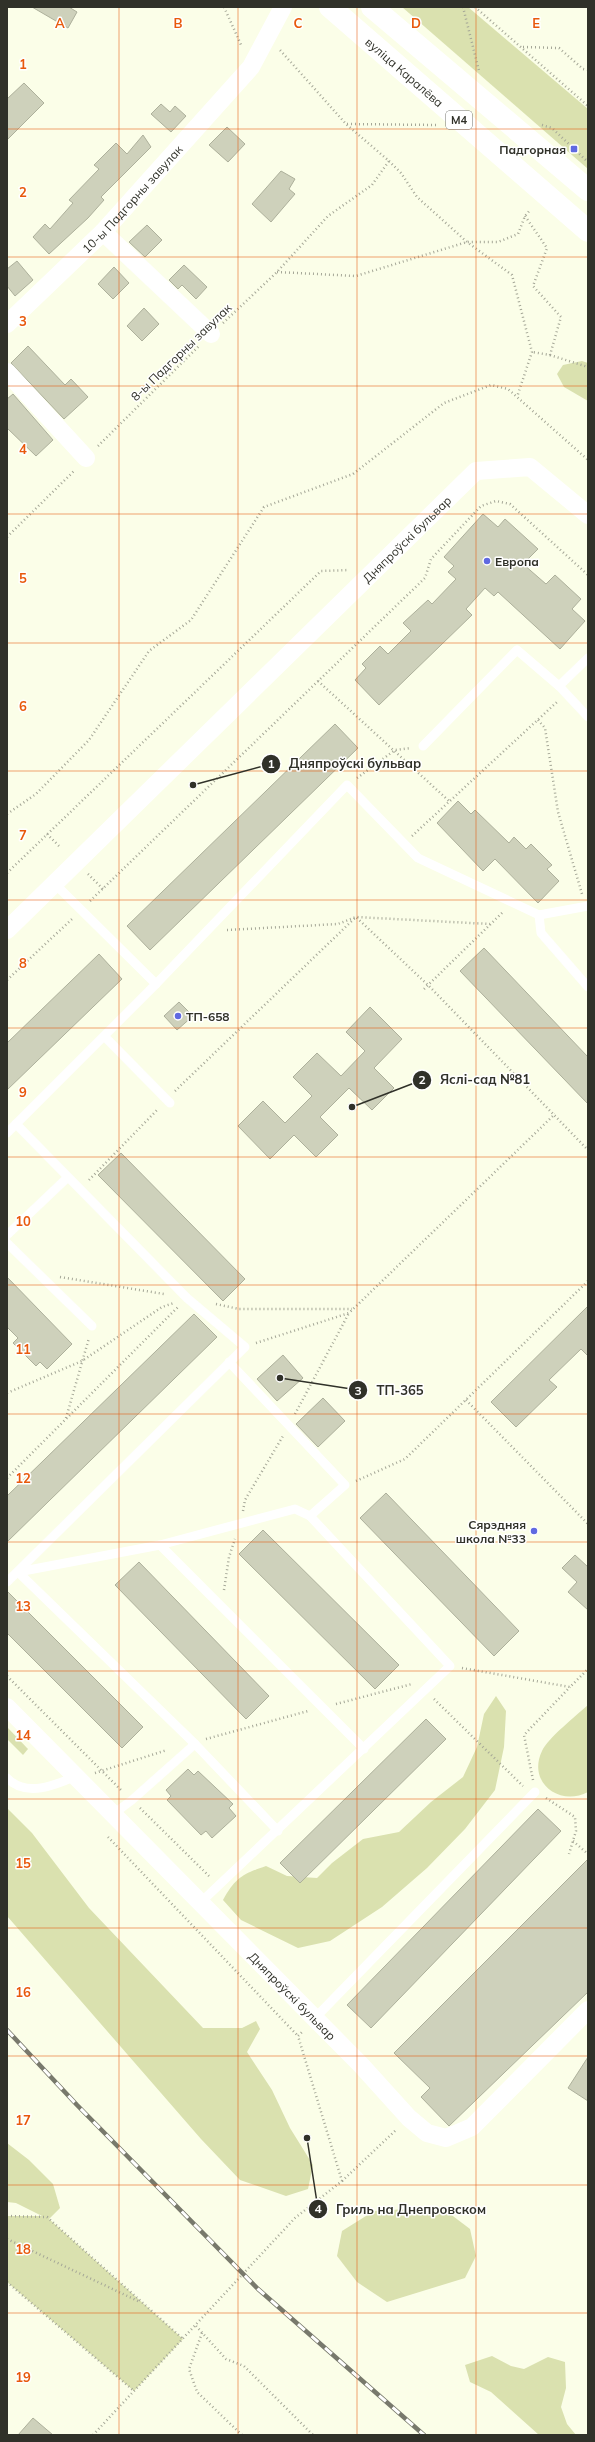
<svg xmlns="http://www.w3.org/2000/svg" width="595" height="2442" font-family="Mulish,sans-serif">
  <rect width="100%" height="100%" fill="#fbfee8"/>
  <g fill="#dae1af">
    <path d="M402,7h66l120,102v60z"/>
    <path d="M582,361l6,2v38l-24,-14 -7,-13 6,-9z"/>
    <path d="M496,1696l10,15 -2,36 -9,43 -30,39 -38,39 -45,39 -52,34 -32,7 -57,-28 -18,-20c13,-23 20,-26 43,-34l21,10 30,2 15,-15 31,-24 36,-7 32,-30 32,-25 14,-30 7,-33z"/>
    <path d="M588,1705v87c-29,15 -61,-10 -46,-41 6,-13 35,-36 46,-46z"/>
    <path d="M7,1727l21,22 -5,6 -16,-16z"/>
    <path d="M7,1808l25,25 57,75 114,120h39l14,-7 4,8 -13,23 25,38 18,38 23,37 -5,24 -22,7 -46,-16 -39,-41 -194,-223z"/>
    <path d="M7,2143l22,17 24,24 7,24 -11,11 134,120 -49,52 -127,-109v-66h35l-26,-13 -9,-1z"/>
    <path d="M441,2207l29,22 6,27 -11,22 -78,24 -30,-20 -20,-26 5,-25 32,-20z"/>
    <path d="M492,2356l19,10 13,3 24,-12 17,5 1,26 -5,19 6,17 9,11h-37l-48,-43 -21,-10 -5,-17z"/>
  </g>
  <g fill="#ced1bb" stroke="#adb09b">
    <path d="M32,7h37l8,5 -9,16z"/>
    <path d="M24,83l20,20 -37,37v-41z"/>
    <path d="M161,104l9,8 5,-6 11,10 -15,16 -20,-18z"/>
    <path d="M227,127l18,17 -17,18 -19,-17z"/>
    <path d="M143,135l8,12 -50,50 3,3 -16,18 -39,36 -16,-17 12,-13 5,5 23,-26 -4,-3 30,-31 -5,-4 22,-22 11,11z"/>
    <path d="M281,171l14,8 -6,10 6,5 -24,28 -19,-18z"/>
    <path d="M147,225l15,15 -17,17 -16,-15z"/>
    <path d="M17,261l16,19 -18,16 -8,-10v-17z"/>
    <path d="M184,265l23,22 -11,12 -14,-14 -4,4 -9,-9z"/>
    <path d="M114,267l15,16 -16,16 -15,-15z"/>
    <path d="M144,308l15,16 -17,17 -15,-15z"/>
    <path d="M28,346l37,39 6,-6 17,18 -24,22 -53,-56z"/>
    <path d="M13,394l40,46 -17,16 -29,-28v-29z"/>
    <path d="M483,514l15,13 7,-8 33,30 -15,15 23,20 9,-9 26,24 -9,10 13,12 -25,28 -62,-57 -4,4 -9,-8 -19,21 6,6 -93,90 -24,-25 11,-12 -4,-4 18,-18 8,8 23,-23 -8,-8 25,-23 4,4 24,-25 -8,-7 6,-6 -10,-9z"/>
    <path d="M335,724l23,24 -208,202 -23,-24z"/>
    <path d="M458,801l13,13 4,-4 34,33 5,-6 12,12 5,-5 21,21 -5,4 12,12 -21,22 -43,-44 -12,12 -46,-48z"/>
    <path d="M484,948l104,109v47l-128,-133z"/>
    <path d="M99,954l23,25 -115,111v-47z"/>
    <path d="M179,1002l14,14 -16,14 -13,-14z"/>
    <path d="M370,1007l32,32 -28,29 20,20 -22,22 -23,-22 -29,29 18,18 -22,22 -22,-22 -24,24 -32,-33 25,-25 22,22 27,-27 -19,-19 24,-24 24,23 24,-25 -19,-19z"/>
    <path d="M121,1153l124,126 -22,22 -125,-126z"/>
    <path d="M7,1277l65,67 -25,25 -7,-7 -4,4 -23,-23 5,-5 -11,-11z"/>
    <path d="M588,1306v50l-7,-7 -32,31 8,7 -41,40 -25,-25z"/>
    <path d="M194,1314l23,23 -210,205v-46z"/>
    <path d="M283,1355l20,23 -26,23 -20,-22z"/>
    <path d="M323,1398l22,23 -27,26 -22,-23z"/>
    <path d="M386,1493l133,138 -25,25 -134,-138z"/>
    <path d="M263,1530l136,135 -24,24 -136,-135z"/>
    <path d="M575,1555l13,12v43l-20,-18 9,-10 -15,-14z"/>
    <path d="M139,1562l130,134 -23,23 -131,-134z"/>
    <path d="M7,1591l136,136 -21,21 -115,-115z"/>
    <path d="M426,1719l20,20 -146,144 -20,-20z"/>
    <path d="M188,1769l6,6 4,-4 35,33 -4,4 7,8 -24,22 -6,-7 -5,4 -34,-35 4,-4 -5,-6z"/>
    <path d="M538,1809l23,22 -190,197 -24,-23z"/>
    <path d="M588,1859v133l-139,134 -28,-29 9,-9 -36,-35z"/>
    <path d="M588,2057v44l-20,-13z"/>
    <path d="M33,2418l20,17h-35z"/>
  </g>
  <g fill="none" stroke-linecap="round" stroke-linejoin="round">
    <g stroke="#a5a797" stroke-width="2.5" stroke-dasharray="1 3" stroke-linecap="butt">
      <path d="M224,7l18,40"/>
      <path d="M463,7l16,64"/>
      <path d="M475,7l113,99"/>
      <path d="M523,47l36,1 24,21 5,1"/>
      <path d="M347,124l89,1"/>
      <path d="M542,125l10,3 36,34"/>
      <path d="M389,161l12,12 16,24 50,45 45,33 20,77 -15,45"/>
      <path d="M525,216l22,32 -14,38 28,31 -11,38 -18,-3"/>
      <path d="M277,272l79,4 111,-34h31l20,-8 7,-18 5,-6"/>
      <path d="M223,323l54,-51 51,-56 44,-31 17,-24 -43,-37 -66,-74"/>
      <path d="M550,355l38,12"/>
      <path d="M98,446l101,-100"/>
      <path d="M7,537l68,-67"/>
      <path d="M318,681l131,120"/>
      <path d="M538,720l7,8 13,84 24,82"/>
      <path d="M357,778l38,-28 16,-2"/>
      <path d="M7,814l29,-20 53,-54 60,-89 42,-31 73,-113 89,-33 91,-71 47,-18 17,4 80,71"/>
      <path d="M47,834l12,12"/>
      <path d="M412,836l145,-134"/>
      <path d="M7,873l314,-302 28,-1"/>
      <path d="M88,874l15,15"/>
      <path d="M90,901l335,-323 6,-19 50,-53 15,-5 14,3 78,71"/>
      <path d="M227,930l111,-6 18,-7 134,7"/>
      <path d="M7,980l65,-61"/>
      <path d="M424,989l79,-77"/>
      <path d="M175,1091l181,-174 72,68 160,165"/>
      <path d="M89,1180l69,-71"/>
      <path d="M60,1277l104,17"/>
      <path d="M216,1304l23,5h113"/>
      <path d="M256,1343l93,-30 206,-199"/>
      <path d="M7,1393l75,-32 80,-54 12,-4"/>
      <path d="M466,1400l122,124"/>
      <path d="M295,1414l54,-101"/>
      <path d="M66,1418l23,-80"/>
      <path d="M7,1478l171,-171"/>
      <path d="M356,1481l49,-22 183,-178"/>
      <path d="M243,1511l2,-11 38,-64"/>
      <path d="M224,1590l5,-33 6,-18"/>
      <path d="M462,1668l108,19 18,-18"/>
      <path d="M7,1676l115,115"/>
      <path d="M434,1699l89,87"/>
      <path d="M336,1704l76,-20"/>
      <path d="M206,1739l102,-28"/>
      <path d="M95,1773l72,-23"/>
      <path d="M533,1780l-9,-45 46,-48"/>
      <path d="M546,1798l29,19 1,14 -7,23"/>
      <path d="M140,1808l69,68"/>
      <path d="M108,1837l190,199"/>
      <path d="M573,1841l15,13"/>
      <path d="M342,2181l55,-52"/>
      <path d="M7,2216l40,1 136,122"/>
      <path d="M7,2239l133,63"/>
      <path d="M7,2282l127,109"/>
      <path d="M196,2326l30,33 18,7 69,69"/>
      <path d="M202,2333l-13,36 8,23 45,43"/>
      <path d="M93,2435l202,-217 47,-37 -44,-145 5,-5"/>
    </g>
    <g stroke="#fff" stroke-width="9">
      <path d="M588,658l-29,28 29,31"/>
      <path d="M423,746l94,-96 42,36"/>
      <path d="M55,884l101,100 191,-199 71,73 121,57"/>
      <path d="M588,906l-49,9 2,18 47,54"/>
      <path d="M105,1037l65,66"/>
      <path d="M7,1133l149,-149"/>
      <path d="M7,1235l60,-57"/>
      <path d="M7,1243l85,83"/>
      <path d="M160,1545l204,204"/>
      <path d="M18,1572l142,-27 135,-36 15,7 35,-31 -116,-123"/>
      <path d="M18,1572l177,172 83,87"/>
      <path d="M7,1582l238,-235 -58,-49 -171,-174"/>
      <path d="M7,1778c19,20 49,7 69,-2"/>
      <path d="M112,1815l20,-15 63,-56"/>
      <path d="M200,1903l250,-237 -140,-150"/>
      <path d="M314,2019l221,-227"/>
    </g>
    <g stroke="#fff" stroke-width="18">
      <path d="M103,232l108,102"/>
      <path id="s1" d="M7,324l96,-92 148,-165 32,-60"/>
      <path d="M7,372l79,86"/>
      <path id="s2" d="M7,930l469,-459 54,-4 58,48"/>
      <path id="s3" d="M7,1707l354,358 48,53 18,15 19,5 26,-11 116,-117"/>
    </g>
    <g stroke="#fff" stroke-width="22">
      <path id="s4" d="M330,7l258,224"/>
      <path d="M372,7l216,183"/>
    </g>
    <g stroke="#78796c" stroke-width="4.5">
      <path id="rail" d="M7,2030l70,75 181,184 166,146"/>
    </g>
    <use href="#rail" stroke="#fff" stroke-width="3" stroke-dasharray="9" stroke-linecap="butt"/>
  </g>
  <path fill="none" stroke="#e8590c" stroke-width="1" stroke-opacity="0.55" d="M119,7v2428M238,7v2428M357,7v2428M476,7v2428M7,129h581M7,257h581M7,386h581M7,514h581M7,643h581M7,771h581M7,900h581M7,1028h581M7,1157h581M7,1285h581M7,1414h581M7,1542h581M7,1671h581M7,1799h581M7,1928h581M7,2056h581M7,2185h581M7,2313h581"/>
  <g fill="#5f69e1" stroke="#fff" stroke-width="1.5">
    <rect x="570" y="145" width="8" height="8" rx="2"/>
    <circle cx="487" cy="561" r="4"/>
    <circle cx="178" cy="1016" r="4"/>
    <circle cx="534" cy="1531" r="4"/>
  </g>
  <g text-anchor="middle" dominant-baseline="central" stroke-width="3" stroke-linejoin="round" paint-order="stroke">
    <rect fill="#fff" stroke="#6e6f69" stroke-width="1" x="446" y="111" width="26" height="18" rx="3"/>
    <g font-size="11" font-weight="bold" fill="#303129">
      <text x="459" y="120">М4</text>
    </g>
    <g font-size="12" fill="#303129" stroke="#fff">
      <text stroke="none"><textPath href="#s4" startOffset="99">вуліца Каралёва</textPath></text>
      <text stroke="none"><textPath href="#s1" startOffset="177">10-ы Падгорны завулак</textPath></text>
      <text transform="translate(181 352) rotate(-44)">8-ы Падгорны завулак</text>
      <text stroke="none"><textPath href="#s2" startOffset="559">Дняпроўскі бульвар</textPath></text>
      <text stroke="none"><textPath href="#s3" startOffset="406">Дняпроўскі бульвар</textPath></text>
    </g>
    <g font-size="12" font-weight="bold" fill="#303129" stroke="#fff" text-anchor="end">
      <text x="566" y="149">Падгорная</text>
      <text x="495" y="561" text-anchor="start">Европа</text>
      <text x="186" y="1016" text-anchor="start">ТП-658</text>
      <text x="526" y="1524">Сярэдняя<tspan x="526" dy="14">школа №33</tspan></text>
    </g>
  </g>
  <g font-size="13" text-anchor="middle" font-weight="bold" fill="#e8590c" stroke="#fff" stroke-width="3" stroke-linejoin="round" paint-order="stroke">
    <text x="60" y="28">A</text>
    <text x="178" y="28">B</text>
    <text x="298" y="28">C</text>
    <text x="416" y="28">D</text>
    <text x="536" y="28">E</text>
    <text x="23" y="69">1</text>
    <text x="23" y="197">2</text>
    <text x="23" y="326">3</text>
    <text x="23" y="454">4</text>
    <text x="23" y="583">5</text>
    <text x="23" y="711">6</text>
    <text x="23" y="840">7</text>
    <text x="23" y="968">8</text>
    <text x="23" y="1097">9</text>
    <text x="23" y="1226">10</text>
    <text x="23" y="1354">11</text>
    <text x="23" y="1483">12</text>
    <text x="23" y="1611">13</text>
    <text x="23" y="1740">14</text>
    <text x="23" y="1868">15</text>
    <text x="23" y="1997">16</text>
    <text x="23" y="2125">17</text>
    <text x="23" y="2254">18</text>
    <text x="23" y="2382">19</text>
  </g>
  <path fill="none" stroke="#303129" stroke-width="1.5" d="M193 785L271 764M352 1107L422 1080M280 1378L358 1390M307 2138L318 2209"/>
  <g fill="#303129" stroke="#fff" stroke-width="1.5">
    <circle cx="193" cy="785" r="4"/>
    <circle cx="352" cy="1107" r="4"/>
    <circle cx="280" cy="1378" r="4"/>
    <circle cx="307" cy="2138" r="4"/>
    <circle cx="271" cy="764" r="10"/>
    <circle cx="422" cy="1080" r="10"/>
    <circle cx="358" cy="1390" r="10"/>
    <circle cx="318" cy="2209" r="10"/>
  </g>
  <g font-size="12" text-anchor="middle" font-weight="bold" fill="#fff">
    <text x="271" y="768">1</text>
    <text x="422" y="1084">2</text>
    <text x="358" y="1395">3</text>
    <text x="318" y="2213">4</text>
  </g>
  <g font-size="13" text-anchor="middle" font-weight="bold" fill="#303129" stroke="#fff" stroke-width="3" stroke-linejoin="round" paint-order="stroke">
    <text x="355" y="768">Дняпроўскі бульвар</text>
    <text x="485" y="1084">Яслі-сад №81</text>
    <text x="400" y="1395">ТП-365</text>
    <text x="411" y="2214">Гриль на Днепровском</text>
  </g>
  <rect width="595" height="2442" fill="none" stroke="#303129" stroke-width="16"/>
</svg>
